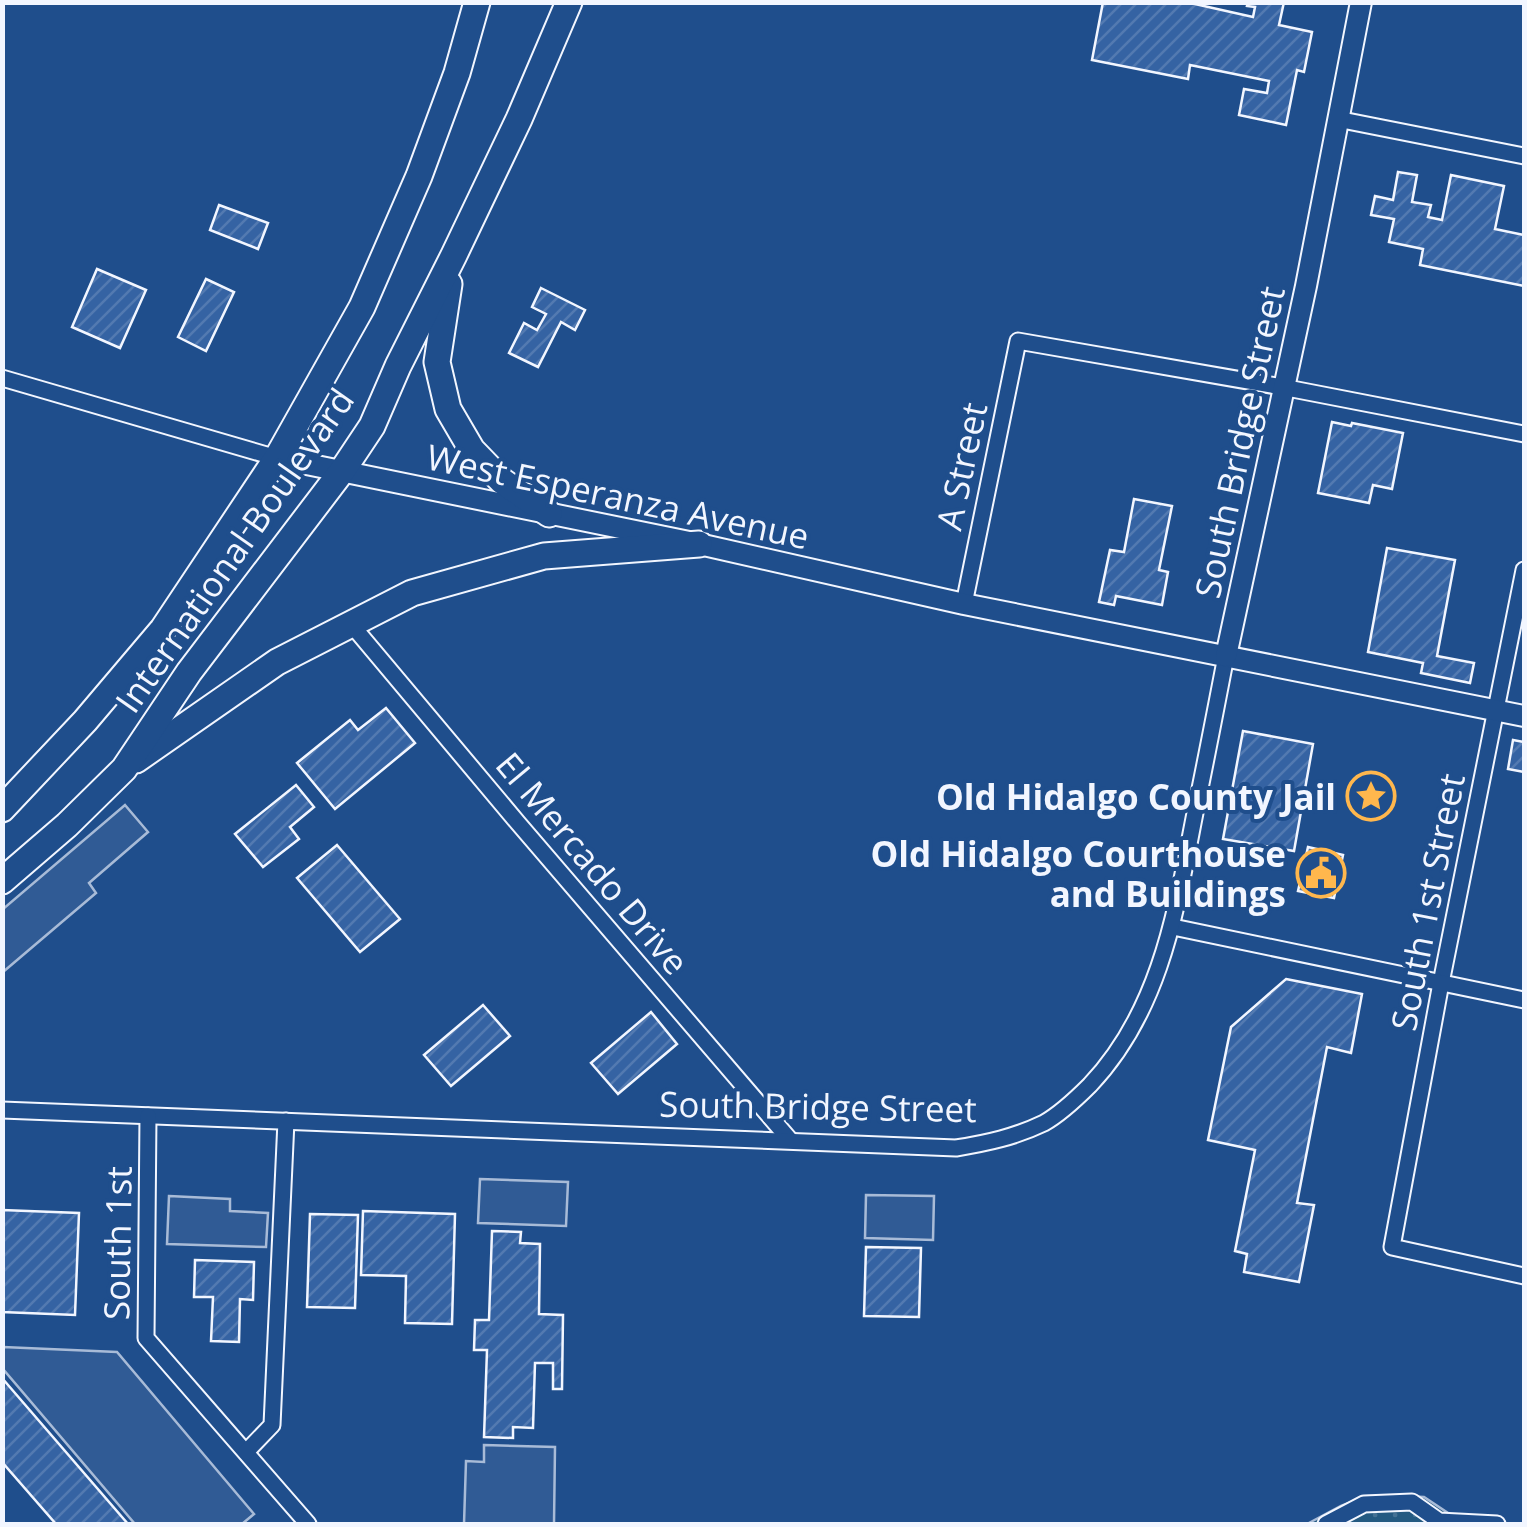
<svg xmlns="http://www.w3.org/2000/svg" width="1527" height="1527" font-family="'Open Sans',sans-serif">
  <defs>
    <pattern id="park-dots" width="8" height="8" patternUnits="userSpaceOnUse" patternTransform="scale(2.5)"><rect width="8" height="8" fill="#245a82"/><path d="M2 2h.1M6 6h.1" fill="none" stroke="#447295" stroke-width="1.8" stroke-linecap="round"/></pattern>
    <pattern id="building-hatch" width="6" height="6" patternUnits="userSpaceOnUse" patternTransform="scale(2.5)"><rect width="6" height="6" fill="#3563a3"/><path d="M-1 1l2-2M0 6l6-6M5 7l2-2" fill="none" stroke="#537ab1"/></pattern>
  </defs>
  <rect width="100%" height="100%" fill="#1f4e8c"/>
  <path fill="url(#park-dots)" stroke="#a8bbd7" stroke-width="2.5" d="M1403,1496l21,1 30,20 1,7h-148l34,-18 18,-7z"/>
  <g fill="#305b95" stroke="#a8bbd7" stroke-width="2.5">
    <path d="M125,805l23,27 -59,51 7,10 -93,79v-63z"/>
    <path d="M480,1179l88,3 -2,44 -88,-3z"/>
    <path d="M866,1195l68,1 -1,44 -68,-2z"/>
    <path d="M169,1196l61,3v12l38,2 -2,34 -99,-3z"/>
    <path d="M3,1347l114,5 137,162 -12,10h-107l-132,-155z"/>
    <path d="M484,1445l71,2 -1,77h-90l2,-63 18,1z"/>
  </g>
  <g fill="url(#building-hatch)" stroke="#f2f6ff" stroke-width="2.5">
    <path d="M1103,2h83l67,15 2,-10 -8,-1 1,-4h36l-5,23 33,7 -8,40 -7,-2 -11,55 -47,-10 5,-26 23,4 2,-12 -79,-16 -2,14 -96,-19z"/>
    <path d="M1398,172l19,3 -5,27 19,3 -3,12 14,3 9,-45 53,11 -9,43 29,6v51l-104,-21 3,-16 -34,-7 5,-23 -23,-4 4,-19 18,4z"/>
    <path d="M219,205l49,18 -10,26 -48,-19z"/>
    <path d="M97,269l49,21 -26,58 -48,-21z"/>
    <path d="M206,279l28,13 -28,59 -28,-14z"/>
    <path d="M541,288l44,22 -10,20 -14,-8 -23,45 -29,-14 15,-30 13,7 4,-7 5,-9 -14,-7z"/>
    <path d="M1332,422l19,4 1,-3 51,10 -11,56 -19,-4 -4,18 -51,-10z"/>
    <path d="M1134,499l38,7 -13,64 9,2 -6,33 -46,-9 -2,9 -15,-3 11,-52 14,2z"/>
    <path d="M1387,548l68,12 -18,96 37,7 -4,20 -49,-10 2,-10 -55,-11z"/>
    <path d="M386,708l29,35 -80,66 -38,-46 53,-43 8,10z"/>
    <path d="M1243,731l70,13 -19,107 -71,-12z"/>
    <path d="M1513,740l11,2v30l-16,-3z"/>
    <path d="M296,785l18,22 -24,20 9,12 -36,28 -28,-33z"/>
    <path d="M337,845l63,74 -40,33 -63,-74z"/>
    <path d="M1308,847l35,8 -9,43 -36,-7z"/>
    <path d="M1286,979l76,15 -11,59 -24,-6 -30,156 17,2 -15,77 -55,-10 3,-18 -12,-3 20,-101 -47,-10 23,-113z"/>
    <path d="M483,1005l27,31 -59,50 -27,-31z"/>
    <path d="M651,1012l26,32 -59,50 -27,-31z"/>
    <path d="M2,1210l77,3 -4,102 -73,-3z"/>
    <path d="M363,1211l92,3 -3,110 -47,-1 1,-47 -45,-1z"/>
    <path d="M310,1214l48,1 -3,93 -48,-1z"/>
    <path d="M492,1231l29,1 -1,11 20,1 -1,70 24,1 -1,74h-9v-26h-18l-2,65 -20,-1v11l-29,-1 3,-87h-13l1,-30h14z"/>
    <path d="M866,1247l55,1 -2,69 -55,-1z"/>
    <path d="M195,1260l59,2 -1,38 -13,-1 -1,43 -28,-1 2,-44h-19z"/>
    <path d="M2,1378l126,146h-72l-54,-62z"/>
  </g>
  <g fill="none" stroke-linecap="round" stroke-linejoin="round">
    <g stroke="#f2f6ff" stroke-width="19">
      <g id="minor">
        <path d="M1337,119l187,37"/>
        <path d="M2,378l275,80"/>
        <path d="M1524,570l-83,413 -49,264 132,29"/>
        <path d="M964,604l54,-263 264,46 242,47"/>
        <path d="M351,624l167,199 272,317"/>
        <path d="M1173,927l351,73"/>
        <path d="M2,1110l954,38c31,-5 59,-11 88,-25 16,-9 33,-25 46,-38 71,-75 86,-175 105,-272 11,-53 21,-105 31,-157"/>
        <path d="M148,1116l-2,222 162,186"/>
        <path d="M246,1452l26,-27 14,-304"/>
        <path d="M1326,1524l38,-20 48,-2 27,19 58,3"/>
      </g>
    </g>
    <g stroke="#f2f6ff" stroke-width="24">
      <g id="tertiary">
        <path d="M277,458l422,86 265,60 560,112"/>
        <path d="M1226,656l80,-370 55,-284"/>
      </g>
    </g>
    <g stroke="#f2f6ff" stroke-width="29">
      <g id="primary">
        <path d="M449,284l-12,78 11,47 24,41 30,31 47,33"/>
        <path d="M136,760l141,-98 135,-69 132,-37 155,-12"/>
        <path d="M2,809l83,-88 78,-92 114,-171 85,-151 57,-131 38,-103 20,-71"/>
        <path d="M2,881l65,-56 57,-56 65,-97 153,-201 30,-45 26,-60 56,-111 65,-136 50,-117"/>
      </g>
    </g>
    <use href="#minor" stroke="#1f4e8c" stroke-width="15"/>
    <use href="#tertiary" stroke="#1f4e8c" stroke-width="20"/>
    <use href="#primary" stroke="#1f4e8c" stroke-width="25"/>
  </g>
  <defs>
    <g id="sight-ring" transform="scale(2.5)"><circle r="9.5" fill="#1f4e8c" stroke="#ffb74d" stroke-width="1.5"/><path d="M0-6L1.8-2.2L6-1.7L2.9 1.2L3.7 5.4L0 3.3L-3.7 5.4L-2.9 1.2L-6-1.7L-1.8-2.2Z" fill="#ffb74d"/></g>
    <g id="civic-ring" transform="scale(2.5)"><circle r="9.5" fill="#1f4e8c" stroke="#ffb74d" stroke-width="1.5"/><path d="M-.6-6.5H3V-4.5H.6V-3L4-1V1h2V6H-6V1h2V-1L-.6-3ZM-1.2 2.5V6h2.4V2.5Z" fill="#ffb74d"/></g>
  </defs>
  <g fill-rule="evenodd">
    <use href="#sight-ring" x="1371" y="796"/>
    <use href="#civic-ring" x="1321" y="873"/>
  </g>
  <g text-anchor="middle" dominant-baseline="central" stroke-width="8" stroke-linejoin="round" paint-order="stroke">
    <g font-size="35" fill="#f2f6ff" stroke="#1f4e8c">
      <text transform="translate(1239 442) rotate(-78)">South Bridge Street</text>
      <text transform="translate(961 466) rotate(-78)">A Street</text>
      <text transform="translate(618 496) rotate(12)">West Esperanza Avenue</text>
      <text transform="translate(234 550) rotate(-55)">International Boulevard</text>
      <text transform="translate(593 863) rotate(50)">El Mercado Drive</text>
      <text transform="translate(1427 902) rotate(-79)">South 1st Street</text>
      <text transform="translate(818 1106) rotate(1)">South Bridge Street</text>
      <text transform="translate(117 1243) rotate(-89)">South 1st</text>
    </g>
    <g font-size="35" font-weight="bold" fill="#f2f6ff" stroke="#1f4e8c" text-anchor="end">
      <text x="1336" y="796">Old Hidalgo County Jail</text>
      <text x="1286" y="853">Old Hidalgo Courthouse<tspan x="1286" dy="40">and Buildings</tspan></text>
    </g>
  </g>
  <rect width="1527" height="1527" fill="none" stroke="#f2f6ff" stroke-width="10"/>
</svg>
